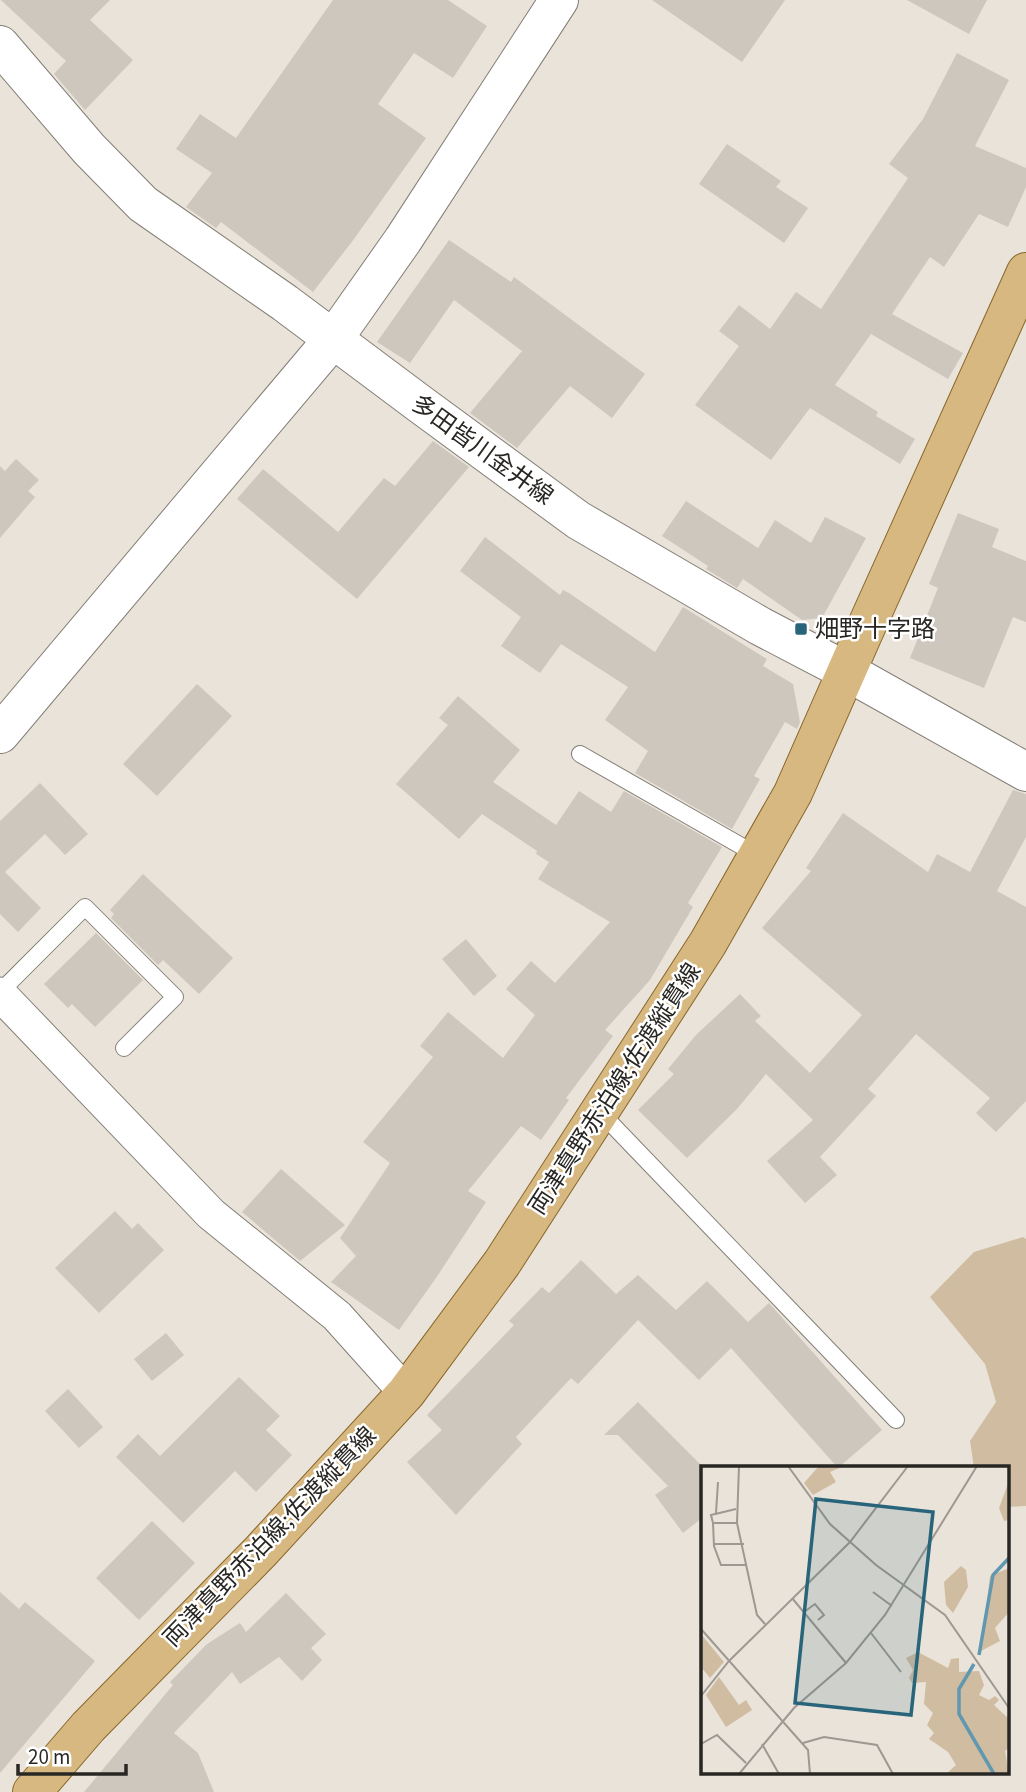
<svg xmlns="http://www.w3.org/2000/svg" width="1026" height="1792" font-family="'Source Sans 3','Noto Sans JP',sans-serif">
  <rect width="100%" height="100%" fill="#eae3da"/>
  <path fill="#d0bda1" d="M1023,1237l3,2v267l-19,1v-39h-33l-4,-27 26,-39 -11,-38 -55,-67 44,-45z"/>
  <g fill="#cec7be">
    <path d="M1,0h109l-20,20 43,40 -48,50 -31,-36 12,-13z"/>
    <path d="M333,0h115l39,26 -34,52 -39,-25 -36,51 48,34 -72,101 -41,53 -92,-70 -5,6 -30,-21 26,-34 -36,-24 24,-35 36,24z"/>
    <path d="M652,0h133l-43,62z"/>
    <path d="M907,0h80l-18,34z"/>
    <path d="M957,53l52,27 -34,66 51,22v19l-18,40 -29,-13 -35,53 -14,-10 -38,57 71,39 -15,26 -77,-45 -36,51 43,27 -2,4 39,23 -15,25 -90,-56 -39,52 -76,-55 44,-59 -20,-15 20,-26 31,24 26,-37 25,17 87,-131 -19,-14 34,-45z"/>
    <path d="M727,144l54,37 -5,6 32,21 -24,35 -85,-59z"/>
    <path d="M449,240l62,42 3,-5 131,97 -33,44 -42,-32 -53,62 -47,-35 52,-62 -68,-51 -44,63 -33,-21z"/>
    <path d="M433,441l36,26 -112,132 -120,-100 26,-30 75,63 46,-54 11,8z"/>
    <path d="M16,459l23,21 -11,11 7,6 -35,41v-72l5,5z"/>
    <path d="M686,501l72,47 17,-28 36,23 14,-26 41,21 -44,80 -20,2 -59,-41 -6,9 -31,-19 2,-3 -46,-30z"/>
    <path d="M958,513l41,16 -7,18 34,14v61l-13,-5 -29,71 -74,-30 28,-70 -9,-4z"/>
    <path d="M485,537l75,58 3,-5 6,3 86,59 28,-45 84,52 -4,7 30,18 7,38 -3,7 -12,-7 -31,54 6,3 -28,50 -97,-56 13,-22 -43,-31 23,-33 -67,-43 -21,29 -39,-27 20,-29 -61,-46z"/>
    <path d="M197,684l35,32 -75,80 -34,-32z"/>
    <path d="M458,696l62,54 -27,32 63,43 23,-34 32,21 13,-21 98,56 -34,56 5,4 -43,73 -45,50 8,6 -47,62 3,2 -28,40 -20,-14 -53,65 18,11 -50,76 -37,52 -68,-48 25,-26 -16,-18 50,-75 -27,-21 70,-85 -13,-11 28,-34 55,46 32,-43 -29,-26 25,-28 24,22 55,-61 -72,-43 11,-17 -13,-8 1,-3 -55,-37 -23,25 -63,-55 52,-59 -9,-7z"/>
    <path d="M40,783l48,51 -23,21 -20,-21 -40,38 36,36 -23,24 -18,-18v-93z"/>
    <path d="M1013,790l13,4v43l-29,54 29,16v194l-30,31 -20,-19 14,-15 -74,-64 -48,55 8,7 -56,61 17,18 -32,28 -38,-42 46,-41 -47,-46 -29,35 -50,49 -49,-48 36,-36 -6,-5 28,-34 44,-41 21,22 -6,5 55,52 52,-58 -100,-87 49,-57 -5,-3 37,-55 85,59 9,-18 33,18z"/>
    <path d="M143,874l90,84 -34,36 -36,-34 -5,5 -47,-47 3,-4 -4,-4z"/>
    <path d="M96,933l47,47 -48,47 -23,-23 -4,4 -24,-24z"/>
    <path d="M466,939l31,37 -23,20 -32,-37z"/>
    <path d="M281,1169l64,56 -45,36 -58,-49z"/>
    <path d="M115,1211l17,18 6,-6 26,27 -65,63 -44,-45z"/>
    <path d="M581,1260l35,34 22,-19 38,35 31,-29 41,41 21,-19 113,127 -44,38 -107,-120 -32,32 -61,-60 -60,64 -7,-6 -55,59 6,7 -66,71 -49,-53 35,-32 -15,-15 87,-90 -5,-4 33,-34 7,6z"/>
    <path d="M166,1333l18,22 -32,26 -18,-22z"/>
    <path d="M239,1377l41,39 -14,14 26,25 -36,37 -21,-21 -52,52 -67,-66 22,-23 22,22z"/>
    <path d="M68,1389l35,38 -24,21 -34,-37z"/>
    <path d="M638,1402l64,64v52l-19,15 -28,-38 13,-9 -50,-51h-14z"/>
    <path d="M152,1521l43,42 -56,57 -43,-42z"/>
    <path d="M0,1592l19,17 6,-7 70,59 -95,112z"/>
    <path d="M286,1593l40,41 -15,14 11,12 -20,21 -23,-24 -39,27 -8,-12 -58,61 24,20 16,39h-130l89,-107 -3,-3 37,-38 33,-21 6,9z"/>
  </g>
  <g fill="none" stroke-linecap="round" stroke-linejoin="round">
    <g stroke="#837e75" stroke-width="18">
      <g id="service">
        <path d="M580,754l177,101"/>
        <path d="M0,992l85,-85 90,90 -51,51"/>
        <path d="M600,1112l296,308"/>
      </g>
    </g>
    <g stroke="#837e75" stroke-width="35">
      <path id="minor" d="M0,994l211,220 126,102 69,77"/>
    </g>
    <g stroke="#837e75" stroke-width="40">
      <path id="tertiary" d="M0,734l334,-396 69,-98 156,-240"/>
    </g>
    <g stroke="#837e75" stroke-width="40">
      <path id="secondary" d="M0,45l89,104 54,55 142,99 135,101 158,116 182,106 86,45 180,101"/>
    </g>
    <g stroke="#896728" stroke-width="40">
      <path id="primary" d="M32,1792l56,-65 173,-176 145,-158 96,-130 206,-320 85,-150 70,-159 163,-362"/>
    </g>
    <use href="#service" stroke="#fff" stroke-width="16"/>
    <use href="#minor" stroke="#fff" stroke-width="33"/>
    <use href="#tertiary" stroke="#fff" stroke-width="38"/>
    <use href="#secondary" stroke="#fff" stroke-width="38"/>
    <use href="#primary" stroke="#d7b880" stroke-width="38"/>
  </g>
  <rect fill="#28657b" stroke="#fff" stroke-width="2.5" x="794" y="622" width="14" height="14" rx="3.5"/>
  <g text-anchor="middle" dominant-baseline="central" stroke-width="5" stroke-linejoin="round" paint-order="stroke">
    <g font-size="24" fill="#292723" stroke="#fff">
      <text transform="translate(482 450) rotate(36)">多田皆川金井線</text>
      <text transform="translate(615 1089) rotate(-57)">両津真野赤泊線;佐渡縦貫線</text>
      <text transform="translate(270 1537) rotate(-46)">両津真野赤泊線;佐渡縦貫線</text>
    </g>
    <g font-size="24" fill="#292723" stroke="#fff" text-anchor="start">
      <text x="815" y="629">畑野十字路</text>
    </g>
  </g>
  <g transform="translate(701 1466)">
    <rect width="308" height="308" fill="#eae3da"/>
    <path d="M118,0h25l-14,6 6,10 -23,13 -9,-12zM308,15v39l-5,1 -5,-13zM260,100l5,4 2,17 -15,26 -7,-8 -2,-23zM308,102v44l-14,16 5,13 -19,10 9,-75zM0,168l23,28 -14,16 -9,-11zM217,186l30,16 3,-9 8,-1v14l20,-1 5,14 -5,10 10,5 6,-4 4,4 -5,5 15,14v29l-4,3 4,23h-63l10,-9 -8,-13 -19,-13 5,-6 -7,-8 6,-12 -9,-9 2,-22 -14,1 -3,-5 4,-8 -7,-12zM18,211l20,28 7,-5 6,10 -26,17 -20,-32z" fill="#d0bda1"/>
    <path fill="none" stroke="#6198af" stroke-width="3.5" d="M278,189l14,-80 16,-17M273,198l-15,25v25l35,60"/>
    <path fill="none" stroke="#9d9891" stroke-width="2" d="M38,0l-2,57 20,92 8,9M87,0l42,58 46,41 69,50 64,93M15,47l2,-31M12,57l-2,-8 25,-6M36,57h-24l1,23 7,19h26M13,78h30M172,126l19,14M91,132l54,65M103,146l11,-8 9,11 -6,5M0,163l107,121 2,24M170,167l30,39M0,230l28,-35 121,-119 58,-76M102,277l21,-6 53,8 16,29M0,278l16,-9 29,28M61,278l17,30M38,308l55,-66 52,-45 39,-48 92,-149"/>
    <path fill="#28657b" fill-opacity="0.15" stroke="#28657b" stroke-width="3.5" d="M115,33l117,13 -22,203 -116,-12z"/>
    <rect width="308" height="308" fill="none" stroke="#292723" stroke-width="3.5"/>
  </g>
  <path d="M18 1764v10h108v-10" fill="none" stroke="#292723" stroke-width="3.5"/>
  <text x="28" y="1764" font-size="21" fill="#292723" stroke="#ffffff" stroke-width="5" paint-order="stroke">20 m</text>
</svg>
